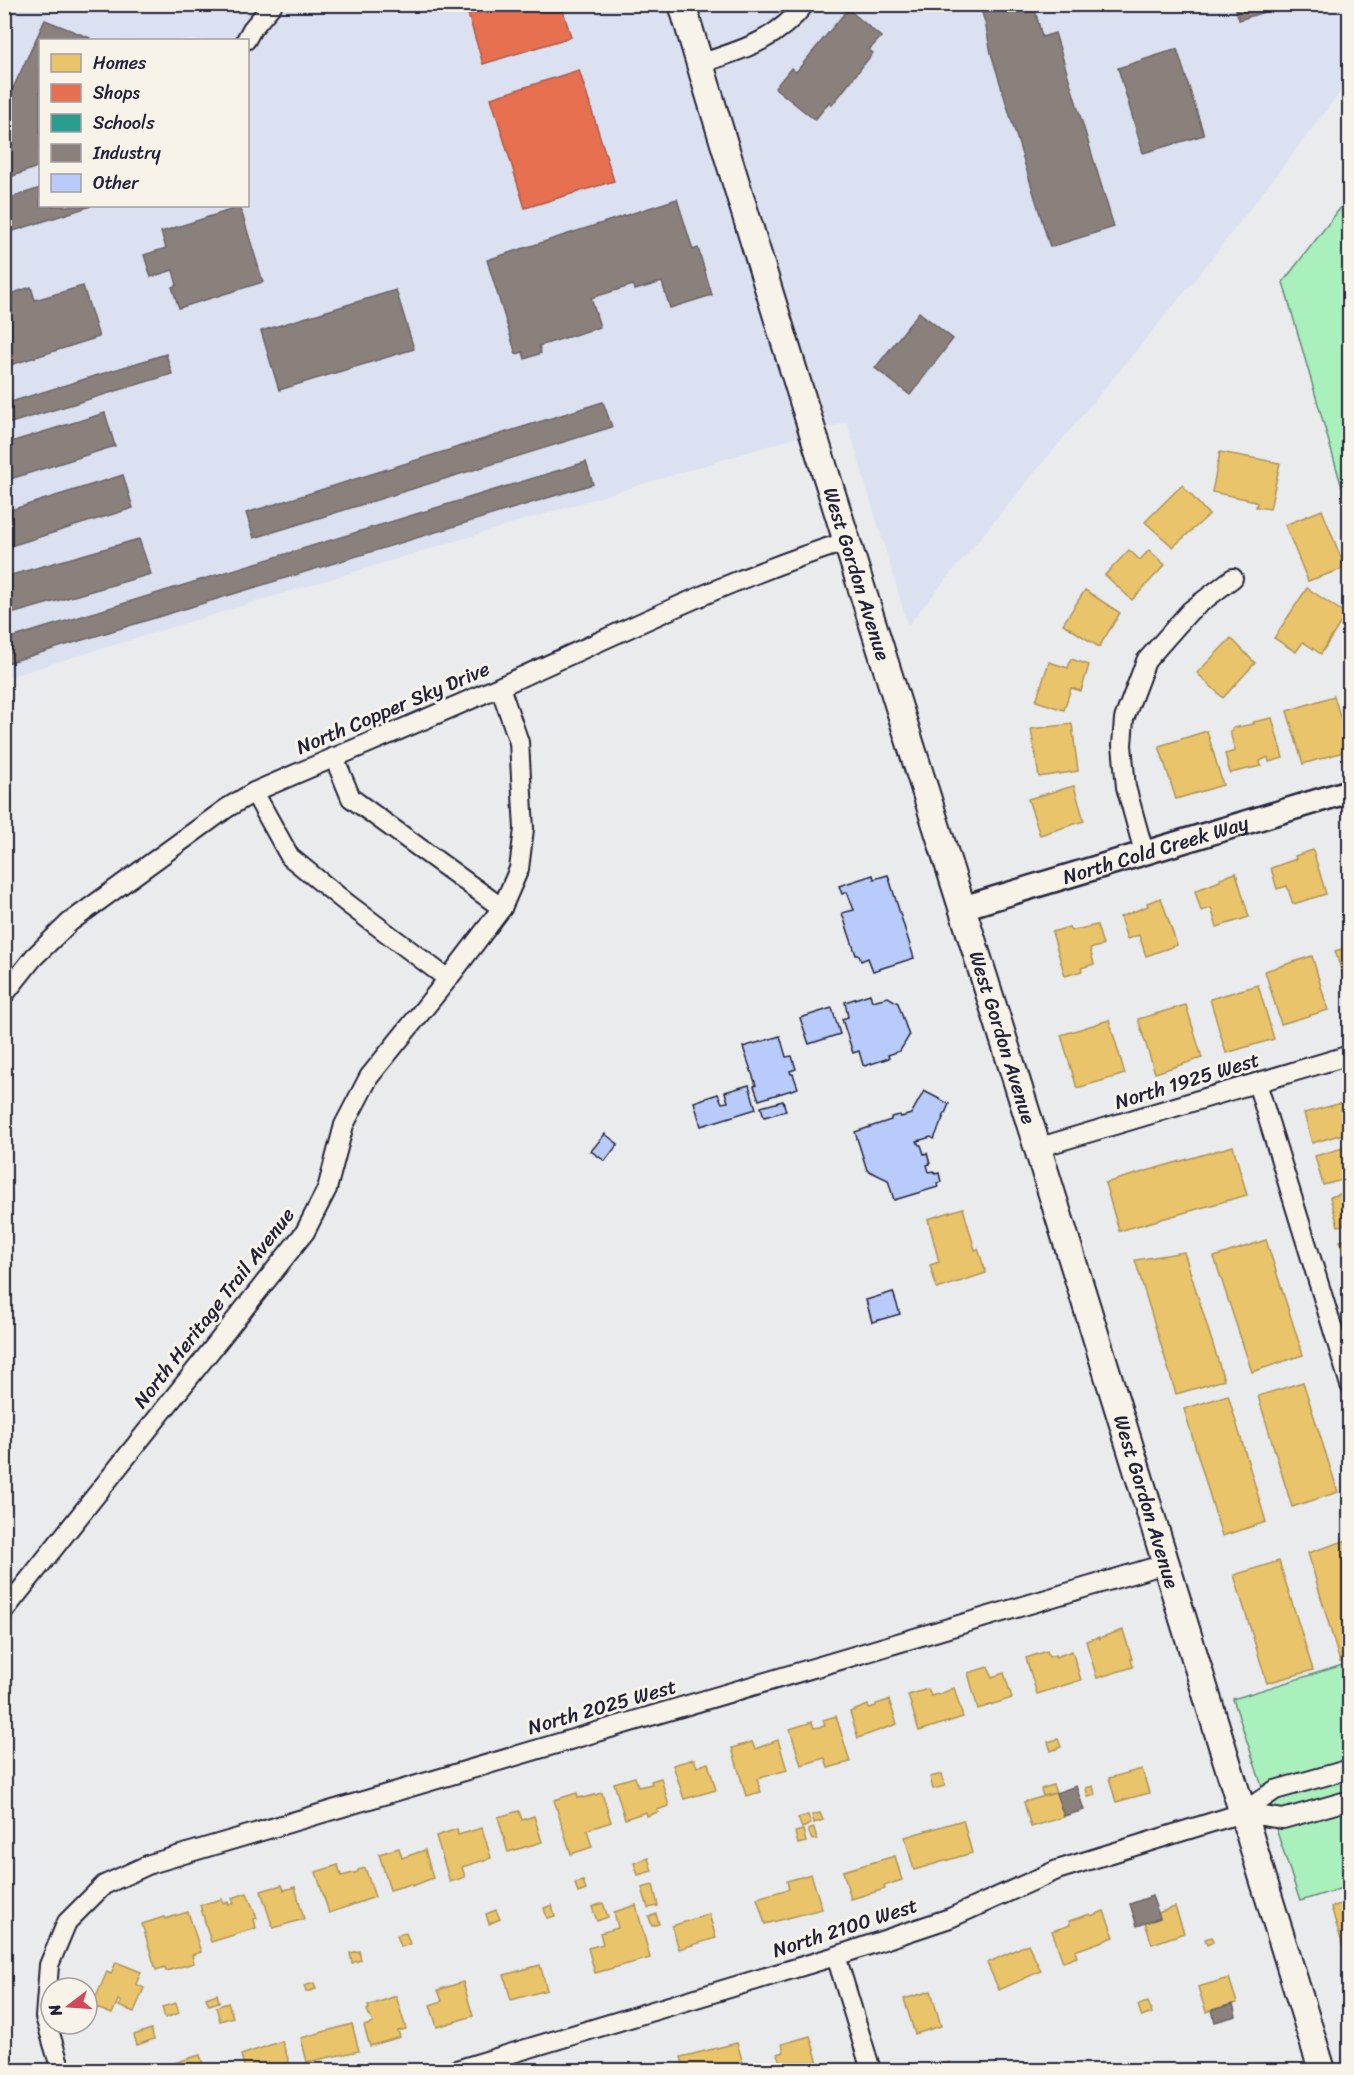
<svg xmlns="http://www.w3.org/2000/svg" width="1354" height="2075" font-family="Sriracha,sans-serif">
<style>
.built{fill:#dbe1f0;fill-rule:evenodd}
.green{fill:#a9f0bd;stroke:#66897c;stroke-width:1.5}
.homes{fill:#e9c46a;stroke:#ad935c;stroke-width:1.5}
.shops{fill:#e76f51;stroke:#ac584a;stroke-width:1.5}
.schools{fill:#2a9d8f;stroke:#287876;stroke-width:1.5}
.industry{fill:#8a817c;stroke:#6b6468;stroke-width:1.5}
.building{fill:#b8cbfb;stroke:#22223b;stroke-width:1.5}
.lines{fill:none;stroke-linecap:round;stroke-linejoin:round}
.minor-casing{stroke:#22223b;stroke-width:22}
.tertiary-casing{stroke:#22223b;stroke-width:27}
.secondary-casing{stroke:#22223b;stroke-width:30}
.minor{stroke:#f7f3e8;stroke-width:18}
.tertiary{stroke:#f7f3e8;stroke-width:22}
.secondary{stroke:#f7f3e8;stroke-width:26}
.labels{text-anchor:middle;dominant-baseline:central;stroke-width:6;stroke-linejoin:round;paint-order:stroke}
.street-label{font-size:20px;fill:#22223b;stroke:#f7f3e8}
</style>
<rect width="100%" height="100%" fill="#eaebec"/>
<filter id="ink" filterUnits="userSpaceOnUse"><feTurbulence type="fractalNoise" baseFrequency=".0167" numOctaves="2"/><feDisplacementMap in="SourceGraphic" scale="12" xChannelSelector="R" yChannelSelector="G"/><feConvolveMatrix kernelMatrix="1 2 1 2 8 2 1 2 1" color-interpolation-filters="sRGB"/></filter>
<g filter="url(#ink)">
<path class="built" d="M8 5H1349V81L1194 281 908 625 847 422 5 678 4 12ZM40 40H248V206H40Z"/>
<g class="green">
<polygon points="1349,197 1349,512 1283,282"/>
<polygon points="1349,1663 1349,1886 1300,1901 1233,1699"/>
</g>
<g class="homes">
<polygon points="1220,452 1280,463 1270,509 1256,507 1257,503 1251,500 1212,492"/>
<polygon points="1182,485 1209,515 1173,547 1145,522"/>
<polygon points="1322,510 1345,568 1308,581 1285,525"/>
<polygon points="1129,550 1140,560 1149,550 1165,565 1132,600 1105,575"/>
<polygon points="1307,588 1346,614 1321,654 1303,642 1296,652 1274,638"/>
<polygon points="1085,590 1120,613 1099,647 1063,624"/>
<polygon points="1231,638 1255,663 1223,698 1197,673"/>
<polygon points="1071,659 1089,665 1081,691 1071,688 1064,710 1036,701 1049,662 1068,668"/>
<polygon points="1334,696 1350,750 1303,764 1287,711"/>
<polygon points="1272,718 1283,758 1269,762 1268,757 1260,761 1261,766 1230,773 1225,754 1235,751 1230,731 1233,731 1232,728 1254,724 1253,722"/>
<polygon points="1072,724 1078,771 1039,777 1031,729"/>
<polygon points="1207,731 1223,785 1176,799 1159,746"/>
<polygon points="1074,786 1084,821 1040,835 1028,799"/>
<polygon points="1313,850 1326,894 1293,904 1287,886 1277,889 1271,868 1296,859 1295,856"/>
<polygon points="1236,873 1249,917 1217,927 1211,908 1201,911 1195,891 1220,881 1220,878"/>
<polygon points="1161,898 1177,945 1146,956 1139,935 1127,939 1120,917 1148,906 1147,903"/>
<polygon points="1097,925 1103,945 1090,949 1094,964 1081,968 1082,971 1065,976 1052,932 1069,927 1071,931"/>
<polygon points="1350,946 1350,997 1335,951"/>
<polygon points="1312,956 1328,1010 1281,1024 1265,971"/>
<polygon points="1258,985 1274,1039 1226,1053 1210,999"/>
<polygon points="1186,1005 1202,1058 1155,1073 1138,1019"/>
<polygon points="1109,1020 1125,1074 1077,1088 1061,1035"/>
<polygon points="1342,1103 1350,1132 1312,1143 1304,1113"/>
<polygon points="1233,1146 1247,1195 1119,1231 1105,1183"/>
<polygon points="1350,1146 1350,1178 1323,1185 1315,1156"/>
<polygon points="1350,1191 1350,1223 1338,1226 1330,1197"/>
<polygon points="963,1208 975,1250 978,1249 986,1273 937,1289 930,1265 939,1262 928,1219"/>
<polygon points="1350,1239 1350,1270 1348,1270 1340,1241"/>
<polygon points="1266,1240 1303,1355 1252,1372 1214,1257"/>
<polygon points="1184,1252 1224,1380 1176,1394 1135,1260"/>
<polygon points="1303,1382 1338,1492 1292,1507 1258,1396"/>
<polygon points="1228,1395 1266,1522 1222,1536 1184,1409"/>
<polygon points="1350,1539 1350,1659 1340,1662 1308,1553"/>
<polygon points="1279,1561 1313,1670 1267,1683 1234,1575"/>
<polygon points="1123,1630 1132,1659 1131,1659 1133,1667 1097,1678 1086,1641 1099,1637 1100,1639 1102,1637"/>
<polygon points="1047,1651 1049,1657 1055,1655 1056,1657 1072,1651 1081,1680 1037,1694 1026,1658"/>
<polygon points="988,1667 992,1677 1004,1673 1012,1698 978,1709 968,1673"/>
<polygon points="954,1688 963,1717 919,1731 908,1695 928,1689 931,1696 937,1694 938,1695"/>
<polygon points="889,1700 897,1724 858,1738 850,1712 868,1705 869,1708 876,1706 876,1704"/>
<polygon points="836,1716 850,1762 828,1768 825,1758 801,1765 790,1729 812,1722 814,1728 820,1727 825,1726 823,1720"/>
<polygon points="1058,1739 1061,1747 1051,1751 1048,1742"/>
<polygon points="778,1740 787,1770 757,1779 761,1792 746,1796 732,1748 752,1742 755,1749"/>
<polygon points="694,1759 697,1767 708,1763 716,1790 684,1799 673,1765"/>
<polygon points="1142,1769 1149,1793 1116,1802 1109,1778"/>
<polygon points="942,1774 945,1786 933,1789 930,1777"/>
<polygon points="635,1777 638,1787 652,1784 651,1781 661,1778 669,1806 657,1810 658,1812 647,1816 646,1812 625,1819 614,1783"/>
<polygon points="1053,1785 1056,1793 1043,1796 1041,1789"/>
<polygon points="1093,1786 1095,1795 1088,1797 1086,1788"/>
<polygon points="577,1793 578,1798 583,1797 583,1798 602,1793 611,1822 587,1830 592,1847 571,1854 554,1800"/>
<polygon points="1056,1793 1064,1817 1031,1827 1024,1802"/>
<polygon points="519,1811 522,1820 534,1816 542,1842 508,1852 498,1817"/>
<polygon points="820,1813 823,1820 814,1823 812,1815"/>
<polygon points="808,1815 811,1824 802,1828 798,1818"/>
<polygon points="963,1820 972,1853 914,1870 905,1837"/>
<polygon points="482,1828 491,1858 462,1867 465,1877 450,1882 436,1836 457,1829 458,1835"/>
<polygon points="814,1828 817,1839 812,1840 808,1830"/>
<polygon points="803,1830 806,1842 798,1844 795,1832"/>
<polygon points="399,1848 402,1858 425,1850 433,1878 412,1886 411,1884 390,1890 379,1854"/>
<polygon points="895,1856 902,1880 884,1886 885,1889 851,1899 843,1871"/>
<polygon points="648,1858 652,1871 638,1875 634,1863"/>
<polygon points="338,1865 341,1876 358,1872 358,1870 365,1868 375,1897 329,1913 316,1872"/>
<polygon points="811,1874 822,1909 765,1924 757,1898 789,1889 787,1881"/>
<polygon points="583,1881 586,1890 578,1893 575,1883"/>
<polygon points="282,1885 284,1890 295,1887 304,1919 273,1928 261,1891"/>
<polygon points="653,1885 658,1906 648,1908 642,1888"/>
<polygon points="247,1893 257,1918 254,1919 256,1928 211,1942 200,1905 222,1899 223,1903 228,1902 229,1905 234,1903 232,1898"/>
<polygon points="1350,1901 1350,1952 1345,1953 1331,1907"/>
<polygon points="4,1903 10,1908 4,1915"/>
<polygon points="603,1903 608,1917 597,1921 592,1907"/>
<polygon points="552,1905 555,1916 547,1918 544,1908"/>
<polygon points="636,1905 650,1958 595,1973 588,1948 603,1944 600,1933 618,1928 614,1912"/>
<polygon points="1175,1907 1184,1933 1152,1944 1145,1923 1160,1918 1158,1913"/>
<polygon points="496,1910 500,1919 489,1924 486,1914"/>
<polygon points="1104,1911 1114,1937 1075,1951 1077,1957 1063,1962 1052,1931 1070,1925 1069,1921 1090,1914 1091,1916"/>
<polygon points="188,1912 201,1952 192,1955 194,1963 166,1971 165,1967 156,1970 142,1924 164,1917 165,1919"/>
<polygon points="656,1914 659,1924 652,1926 649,1917"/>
<polygon points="709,1914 716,1938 679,1949 672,1926"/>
<polygon points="406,1933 410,1944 401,1947 397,1935"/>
<polygon points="1212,1937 1213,1942 1207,1945 1205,1939"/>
<polygon points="1028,1944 1041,1971 999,1990 987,1963"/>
<polygon points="359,1951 361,1960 352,1963 350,1953"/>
<polygon points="116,1962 141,1972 136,1984 144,1988 134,2012 119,2006 121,2002 118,2000 112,2014 92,2006 107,1972 111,1974"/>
<polygon points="540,1965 547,1990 511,2000 504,1975"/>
<polygon points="1229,1978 1237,2003 1206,2012 1198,1987"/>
<polygon points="463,1982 473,2016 437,2027 430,2005 442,2001 438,1990"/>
<polygon points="314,1983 316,1989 306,1992 304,1986"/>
<polygon points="931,1991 941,2026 915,2034 904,1999"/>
<polygon points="217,1994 219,2002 209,2005 206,1998"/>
<polygon points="396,1996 406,2029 398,2031 400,2037 370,2046 364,2026 373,2023 367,2010 369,2009 368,2006"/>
<polygon points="1148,2002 1152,2013 1142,2017 1138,2005"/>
<polygon points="176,2003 179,2013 165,2018 162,2007"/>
<polygon points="228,2003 233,2017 220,2021 216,2007"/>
<polygon points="352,2024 359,2051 307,2062 301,2038"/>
<polygon points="151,2029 154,2039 137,2045 134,2035"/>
<polygon points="810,2036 820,2070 783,2070 778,2054 784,2052 782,2044"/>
<polygon points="282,2041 290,2065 275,2070 245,2070 241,2055"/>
<polygon points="737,2043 745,2070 685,2070 681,2057"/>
<polygon points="200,2055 205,2070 173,2070 171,2064"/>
<polygon points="950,2062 953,2070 928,2070 928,2069"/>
</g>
<g class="shops">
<polygon points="465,4 561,4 571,37 483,64"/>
<polygon points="579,70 614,181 525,208 491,98"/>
</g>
<polygon class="schools" points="1350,467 1350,490 1343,469"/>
<g class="industry">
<polygon points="979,4 1046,4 1047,7 1035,10 1042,37 1055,33 1114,227 1050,247 991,53 985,22"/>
<polygon points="1234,4 1289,4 1239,20"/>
<polygon points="848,9 881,37 869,50 873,53 832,105 829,102 815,120 775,88 791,68 796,72"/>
<polygon points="45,20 90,38 89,40 40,40 40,166 13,176 4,154 4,119 11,117 6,103"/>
<polygon points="1177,49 1204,135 1143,153 1118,68"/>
<polygon points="40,188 40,206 91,206 4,234 4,200"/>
<polygon points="677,199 693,250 698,248 712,295 670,308 662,282 635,290 633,285 591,298 600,327 539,346 541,353 525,359 523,352 516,354 487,260"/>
<polygon points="240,207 263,282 179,308 172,287 177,285 173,270 151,277 144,255 166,248 161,232"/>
<polygon points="83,286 99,337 4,367 4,296 31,287 35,300"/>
<polygon points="396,290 414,349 279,390 261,331"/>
<polygon points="919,312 953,339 910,395 875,368"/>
<polygon points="166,354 172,374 4,425 4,404"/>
<polygon points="603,402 612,427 254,538 246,513"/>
<polygon points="105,413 115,446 4,481 4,444"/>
<polygon points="586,462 593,484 4,664 4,640"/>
<polygon points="123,475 133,508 4,548 4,512"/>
<polygon points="139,539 151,574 4,616 4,577"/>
<polygon points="1076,1786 1084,1810 1064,1816 1056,1793"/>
<polygon points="1152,1896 1160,1918 1137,1926 1130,1904"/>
<polygon points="1233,2004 1236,2016 1215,2022 1212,2010"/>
</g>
<g class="building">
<polygon points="873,875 874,879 888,875 914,958 873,971 868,958 861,961 859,955 856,955 842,913 854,910 847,892 842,894 839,886"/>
<polygon points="870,994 872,1001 888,997 898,1003 909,1036 900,1051 888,1055 889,1058 865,1066 863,1065 859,1051 853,1053 842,1019 848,1017 845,1002"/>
<polygon points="832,1008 840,1034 809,1044 800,1018"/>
<polygon points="780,1036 786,1057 792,1056 796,1069 790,1071 791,1074 793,1074 798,1088 759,1100 754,1086 756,1085 743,1047"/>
<polygon points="749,1085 756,1109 701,1126 694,1102 718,1094 722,1103 728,1102 725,1092"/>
<polygon points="924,1091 949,1104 934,1139 931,1137 917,1141 919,1145 921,1145 924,1154 927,1153 930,1164 927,1165 929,1172 934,1171 935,1174 939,1173 941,1182 937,1183 938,1187 894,1200 888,1180 867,1170 855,1132 891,1120 891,1117 900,1115 901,1117 911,1114"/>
<polygon points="783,1101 786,1111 764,1117 761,1107"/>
<polygon points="605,1134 618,1144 605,1161 591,1151"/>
<polygon points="893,1292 900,1314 872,1322 866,1300"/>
</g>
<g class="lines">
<defs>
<g id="minor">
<polyline points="246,40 252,29 273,4"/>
<path d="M699 64C742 50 776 41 805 4"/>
<polyline points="334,757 351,798 502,908"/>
<polyline points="254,792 290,857 348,904 448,979"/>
<polyline points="1144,852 1126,787 1122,745 1124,719 1146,661 1190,611 1233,578"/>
<path d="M4 995 34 957 70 922 227 808 254 792C343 753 433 717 521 677 629 629 735 576 848 541"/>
<polyline points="1257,1083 1350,1385"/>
<polyline points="1037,1148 1350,1055"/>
<polyline points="4,1611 305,1232 327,1189 344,1125 369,1077 448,979 502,908 519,869 524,829 519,742 500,687"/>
<polyline points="1242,1813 1283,1819 1350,1800"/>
<polyline points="836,1956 871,2070"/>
<polyline points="61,2070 45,2017 49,1965 67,1922 104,1885 150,1864 1165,1564"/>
<polyline points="456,2070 836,1956 950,1918 1057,1870 1242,1813 1275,1790 1350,1769"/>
</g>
<g id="tertiary">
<path id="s1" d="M962 908 1350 791"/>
</g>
<g id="secondary">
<path id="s2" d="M682 4C796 386 918 766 1037 1146 1133 1454 1226 1763 1322 2070"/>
</g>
</defs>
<use href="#minor" class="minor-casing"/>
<use href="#tertiary" class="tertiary-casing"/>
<use href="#secondary" class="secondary-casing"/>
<use href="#minor" class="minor"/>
<use href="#tertiary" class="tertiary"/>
<use href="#secondary" class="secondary"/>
</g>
</g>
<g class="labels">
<g class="street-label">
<text stroke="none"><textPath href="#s2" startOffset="596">West Gordon Avenue</textPath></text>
<text transform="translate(393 708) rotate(-23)">North Copper Sky Drive</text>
<text stroke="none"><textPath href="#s1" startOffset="202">North Cold Creek Way</textPath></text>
<text stroke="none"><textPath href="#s2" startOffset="1082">West Gordon Avenue</textPath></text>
<text transform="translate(1187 1081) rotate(-17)">North 1925 West</text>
<text transform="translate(214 1308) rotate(-52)">North Heritage Trail Avenue</text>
<text stroke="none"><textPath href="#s2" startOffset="1568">West Gordon Avenue</textPath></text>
<text transform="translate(602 1707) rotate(-16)">North 2025 West</text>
<text transform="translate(845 1928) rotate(-18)">North 2100 West</text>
</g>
</g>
<rect width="1354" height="2075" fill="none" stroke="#f7f3e8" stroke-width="24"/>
<rect x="12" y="12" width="1330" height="2051" fill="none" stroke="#22223b" stroke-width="2" filter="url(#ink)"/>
<rect x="39" y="39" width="210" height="168" fill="#f7f3e8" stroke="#a29fa3" stroke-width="1.5"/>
<rect x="51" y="54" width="30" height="18" fill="#e9c46a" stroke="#a29fa3" stroke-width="1.5"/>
<text x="93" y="69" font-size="18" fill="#22223b">Homes</text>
<rect x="51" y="84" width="30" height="18" fill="#e76f51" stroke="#a29fa3" stroke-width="1.5"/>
<text x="93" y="99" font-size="18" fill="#22223b">Shops</text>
<rect x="51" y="114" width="30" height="18" fill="#2a9d8f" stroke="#a29fa3" stroke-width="1.5"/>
<text x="93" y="129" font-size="18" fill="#22223b">Schools</text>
<rect x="51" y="144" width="30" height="18" fill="#8a817c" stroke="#a29fa3" stroke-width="1.5"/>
<text x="93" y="159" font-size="18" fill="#22223b">Industry</text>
<rect x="51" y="174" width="30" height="18" fill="#b8cbfb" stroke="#a29fa3" stroke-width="1.5"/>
<text x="93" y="189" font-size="18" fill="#22223b">Other</text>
<g transform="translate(69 2006) rotate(253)"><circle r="28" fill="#f7f3e8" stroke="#a29fa3" stroke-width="1.5"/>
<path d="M0-4.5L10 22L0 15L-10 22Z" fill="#d1495b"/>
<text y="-9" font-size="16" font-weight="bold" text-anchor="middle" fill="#22223b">N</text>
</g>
</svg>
